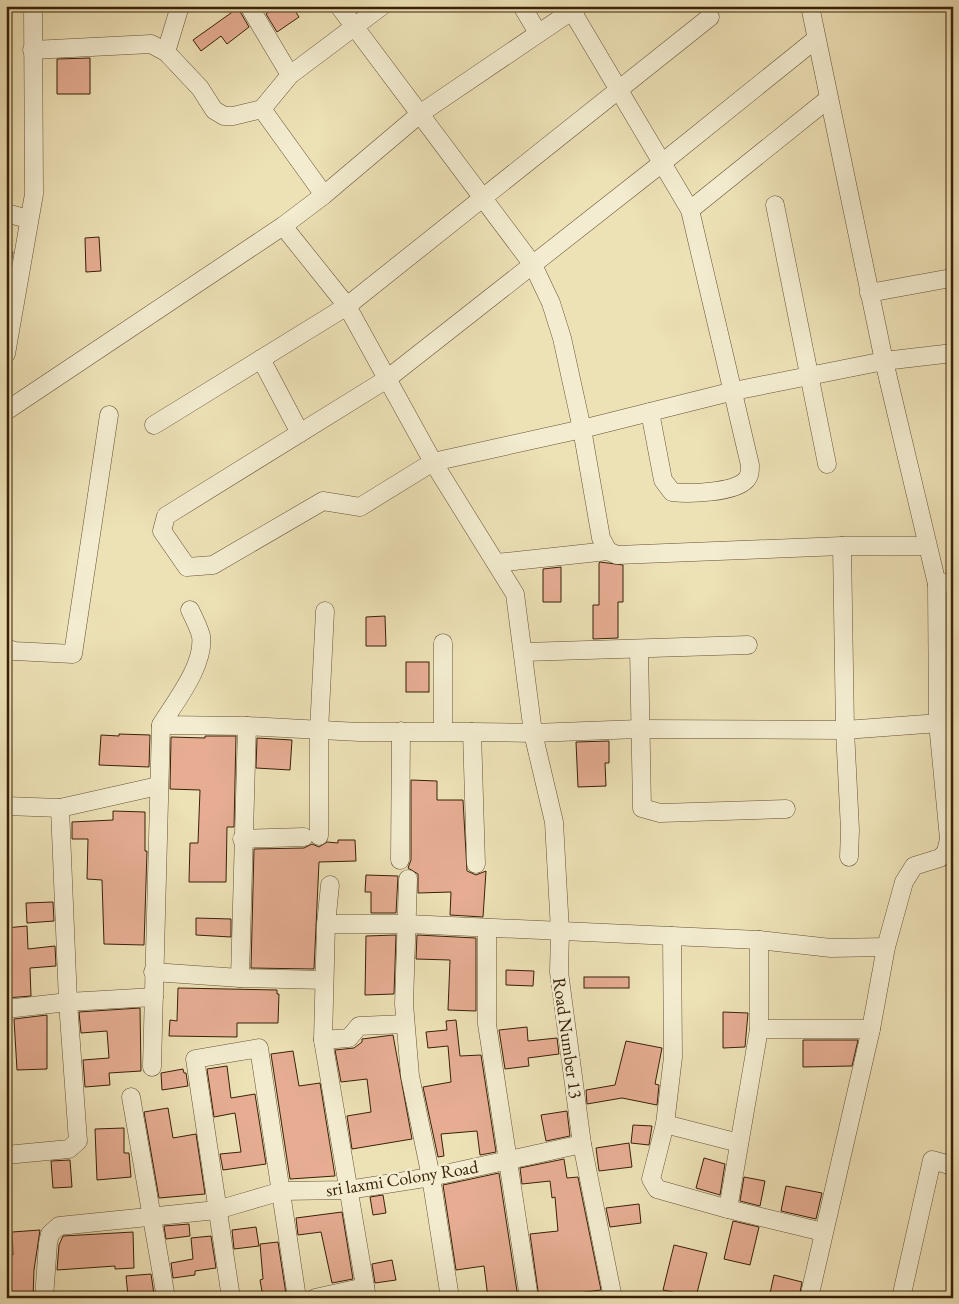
<svg xmlns="http://www.w3.org/2000/svg" width="959" height="1304" font-family="'EB Garamond',serif">
<style>
.building{fill:#e6ad93;stroke:#382107}
.lines{fill:none;stroke-linecap:round;stroke-linejoin:round}
.minor-casing{stroke:#655133;stroke-width:19}
.minor{stroke:#f3ecd0;stroke-width:18}
.labels{text-anchor:middle;dominant-baseline:central;stroke-width:5;stroke-linejoin:round;paint-order:stroke}
.street-label{font-size:18px;fill:#382107;stroke:#f3ecd0}
</style>
<rect width="100%" height="100%" fill="#ede1b6"/>
<filter id="stains"><feTurbulence type="fractalNoise" baseFrequency=".004" numOctaves="4"/><feColorMatrix values="0 0 0 0 .2 0 0 0 0 .09 0 0 0 0 .02 0 0 0 .5 -.17"/></filter>
<radialGradient id="worn" r=".72"><stop offset=".6" stop-color="#630" stop-opacity="0"/><stop offset="1" stop-color="#630" stop-opacity=".3"/></radialGradient>
<g class="building">
<polygon points="276,6 292,6 299,17 277,32 266,14"/>
<polygon points="238,8 249,27 227,44 221,36 201,51 193,40"/>
<polygon points="90,58 90,94 57,94 57,59"/>
<polygon points="99,237 101,271 86,272 85,238"/>
<polygon points="6,250 13,252 6,291"/>
<polygon points="600,562 623,565 623,602 618,602 618,638 593,639 593,605 599,605 599,563"/>
<polygon points="561,567 561,602 543,602 543,569"/>
<polygon points="385,616 386,646 366,646 366,617"/>
<rect x="406" y="662" width="23" height="30"/>
<polygon points="119,734 150,735 149,767 99,765 101,735 119,736"/>
<polygon points="205,736 236,736 234,827 227,827 226,882 189,882 190,843 198,843 200,790 170,789 171,737 205,738"/>
<polygon points="257,738 292,740 290,770 256,768"/>
<polygon points="609,741 609,763 605,763 606,786 578,787 576,742"/>
<polygon points="411,780 437,781 437,800 463,800 467,871 476,875 486,871 483,917 450,915 451,892 418,893 418,874 408,868 411,860"/>
<polygon points="113,811 145,812 145,851 147,851 144,945 104,944 102,880 87,879 88,839 72,839 72,822 113,820"/>
<polygon points="338,840 355,840 356,861 319,862 314,969 251,968 254,849 304,848 312,844 319,847 327,842 338,843"/>
<polygon points="366,875 398,876 396,913 371,913 371,892 365,892"/>
<polygon points="53,902 54,921 27,923 26,903"/>
<polygon points="196,918 231,919 231,937 196,935"/>
<polygon points="27,926 28,949 55,946 56,966 30,968 31,996 6,998 6,928"/>
<polygon points="396,935 394,994 365,995 366,936"/>
<polygon points="417,935 476,938 476,1011 448,1010 450,960 416,959"/>
<polygon points="506,970 534,971 533,986 506,985"/>
<rect x="584" y="977" width="45" height="11"/>
<polygon points="178,988 277,990 277,994 279,994 278,1023 237,1023 237,1037 169,1036 170,1020 177,1021"/>
<polygon points="140,1008 141,1071 109,1073 110,1085 85,1087 83,1060 109,1058 107,1031 81,1033 79,1012"/>
<polygon points="723,1012 748,1013 745,1047 723,1048"/>
<polygon points="47,1015 47,1069 17,1070 14,1019"/>
<polygon points="456,1020 460,1056 481,1055 496,1152 480,1155 477,1131 441,1134 444,1156 438,1157 423,1087 451,1082 448,1046 428,1048 426,1032 447,1030 446,1021"/>
<polygon points="527,1027 528,1041 557,1038 559,1054 528,1058 529,1066 505,1069 499,1030"/>
<polygon points="393,1035 412,1139 352,1149 347,1116 371,1112 367,1079 341,1082 335,1050 354,1048 362,1042 362,1039"/>
<polygon points="803,1040 858,1040 852,1066 803,1067"/>
<polygon points="626,1041 662,1048 655,1084 659,1085 657,1105 622,1098 587,1104 586,1090 615,1085"/>
<polygon points="293,1051 299,1086 320,1083 335,1176 290,1179 271,1054"/>
<polygon points="227,1066 231,1098 255,1094 266,1164 223,1170 220,1154 241,1152 235,1113 214,1117 207,1069"/>
<polygon points="183,1069 184,1073 186,1073 188,1086 162,1090 161,1073"/>
<polygon points="168,1108 173,1138 196,1134 205,1194 159,1198 144,1112"/>
<polygon points="567,1111 570,1136 546,1141 541,1115"/>
<polygon points="633,1125 652,1126 649,1145 631,1143"/>
<polygon points="124,1128 124,1153 129,1153 131,1177 97,1180 95,1129"/>
<polygon points="629,1143 632,1167 599,1171 596,1148"/>
<polygon points="704,1158 725,1164 720,1195 696,1188"/>
<polygon points="564,1159 567,1178 578,1177 601,1290 539,1298 530,1234 558,1231 555,1197 552,1198 550,1181 522,1184 520,1168"/>
<polygon points="70,1160 72,1187 53,1188 51,1161"/>
<polygon points="499,1173 518,1298 488,1298 484,1266 456,1270 443,1185"/>
<polygon points="744,1177 765,1181 760,1206 740,1201"/>
<polygon points="786,1186 822,1193 816,1219 781,1211"/>
<polygon points="383,1195 386,1213 373,1215 370,1197"/>
<polygon points="639,1204 641,1223 610,1227 606,1208"/>
<polygon points="342,1212 353,1279 332,1283 321,1232 298,1235 296,1218"/>
<polygon points="733,1221 759,1227 750,1265 724,1259"/>
<polygon points="189,1224 190,1236 166,1239 164,1226"/>
<polygon points="256,1227 259,1246 234,1249 232,1230"/>
<polygon points="40,1230 34,1270 33,1298 10,1298 6,1255 13,1255 12,1232"/>
<polygon points="133,1232 134,1268 115,1269 115,1266 57,1270 59,1245 63,1236"/>
<polygon points="211,1236 216,1268 195,1271 195,1275 173,1278 171,1263 193,1259 191,1238"/>
<polygon points="278,1242 286,1294 263,1297 260,1280 263,1279 260,1244"/>
<polygon points="674,1245 707,1253 696,1297 663,1290"/>
<polygon points="392,1260 396,1280 375,1283 372,1264"/>
<polygon points="151,1274 154,1294 128,1296 126,1276"/>
<polygon points="774,1275 802,1282 799,1298 769,1298"/>
</g>
<g class="lines">
<defs>
<g id="minor">
<polyline points="249,6 290,75"/>
<polyline points="339,6 533,265 551,303 562,338 582,429 601,538 608,551 617,555 842,546 927,546"/>
<polyline points="522,6 538,33"/>
<path d="M572 11 690 210 750 465C750 471 750 476 746 480 734 493 688 494 672 492L663 480 650 412"/>
<polyline points="816,39 662,163 387,379 166,516 162,531 187,567 213,565 323,501 360,507 433,462 582,429 734,391 884,361 953,353"/>
<polyline points="32,50 151,44 166,52 200,88 214,110 224,116 233,116 262,109 290,75 382,6"/>
<polyline points="166,52 180,6"/>
<polyline points="262,109 324,195"/>
<polyline points="775,205 827,464"/>
<polyline points="690,210 828,99"/>
<polyline points="6,213 28,219"/>
<polyline points="283,226 347,306 433,462 515,594 533,733 554,822 560,931 559,972 582,1144 613,1298"/>
<polyline points="869,293 951,278"/>
<polyline points="6,354 34,194 33,6"/>
<polyline points="261,359 300,433"/>
<polyline points="6,411 283,226 324,195 421,113 579,6"/>
<polyline points="154,425 347,306 710,17"/>
<polyline points="842,546 845,730 850,830 849,857"/>
<polyline points="496,563 608,551"/>
<polyline points="937,584 953,581"/>
<path d="M190 610C194 618 199 628 201 636 205 665 175 702 161 725L247 726 359 732H472"/>
<polyline points="443,643 443,731"/>
<polyline points="6,648 14,651 73,654 109,415"/>
<polyline points="639,649 642,808 660,813 786,809"/>
<polyline points="524,652 748,645"/>
<polyline points="6,806 60,808 158,786"/>
<polyline points="319,836 319,731 325,611"/>
<polyline points="242,839 304,837"/>
<polyline points="400,860 401,731"/>
<polyline points="476,864 472,732 533,733 639,729 845,730 953,722"/>
<polyline points="408,879 404,1004 410,1076 431,1177 450,1298"/>
<polyline points="326,924 330,885"/>
<polyline points="487,928 487,1024 529,1298"/>
<polyline points="672,936 673,1057 665,1124 651,1179 657,1189 728,1209 823,1232"/>
<polyline points="153,972 240,978 324,980"/>
<polyline points="240,978 247,726"/>
<polyline points="6,1009 68,1002 154,997"/>
<polyline points="759,1029 871,1029"/>
<polyline points="323,1040 349,1038 359,1026 405,1024"/>
<polyline points="152,1067 161,725"/>
<polyline points="131,1097 166,1298"/>
<polyline points="665,1124 739,1143"/>
<polyline points="6,1155 69,1149 78,1141 68,1002 60,808"/>
<polyline points="728,1209 759,1029 759,940"/>
<polyline points="44,1298 48,1243 50,1234 59,1226 217,1210 282,1191 348,1190 431,1177 582,1144"/>
<polyline points="231,1298 195,1059 259,1048 297,1298"/>
<polyline points="315,1298 365,1287"/>
<polyline points="367,1298 323,1040 326,924 408,924 759,940 831,948 886,947"/>
<polyline points="809,1298 871,1029 886,947 904,882 914,866 940,858 946,852 949,839 938,723 937,584 884,361 810,6"/>
<polyline points="901,1298 932,1160 953,1166"/>
</g>
</defs>
<use href="#minor" class="minor-casing"/>
<use href="#minor" class="minor"/>
</g>
<g class="labels">
<g class="street-label">
<text transform="translate(568 1038) rotate(82)">Road Number 13</text>
<text transform="translate(402 1178) rotate(-9)">sri laxmi Colony Road</text>
</g>
</g>
<rect width="959" height="1304" fill="none" stroke="#ede1b6" stroke-width="25"/>
<rect x="8" y="8" width="944" height="1289" fill="none" stroke="#382107" stroke-width="2.5"/>
<rect x="12" y="12" width="934" height="1279" fill="none" stroke="#382107"/>
<rect width="100%" height="100%" filter="url(#stains)"/>
<rect width="100%" height="100%" fill="url(#worn)"/>
</svg>
